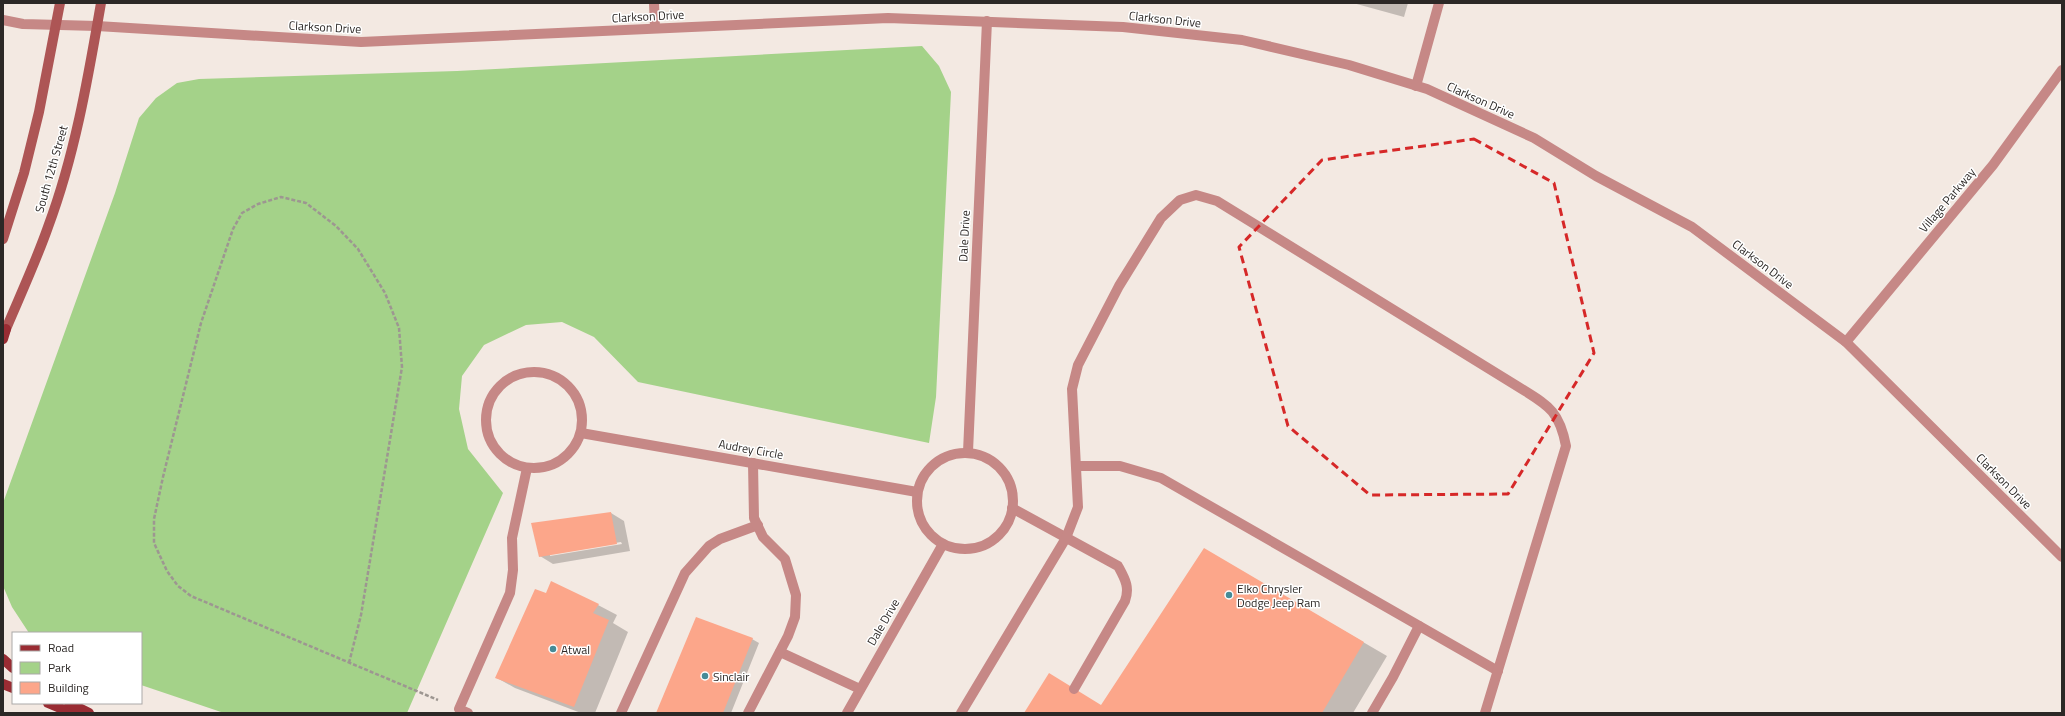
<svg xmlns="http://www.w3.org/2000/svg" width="2065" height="716" font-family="'Titillium Web',sans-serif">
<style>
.green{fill:#a4d289}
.shadow{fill:#0003;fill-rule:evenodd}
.building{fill:#fca68a}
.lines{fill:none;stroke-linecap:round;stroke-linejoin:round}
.path{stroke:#9d9691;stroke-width:2.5;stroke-dasharray:4 2;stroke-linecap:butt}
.lane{stroke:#c68886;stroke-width:10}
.street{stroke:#c68886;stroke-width:10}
.secondary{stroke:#ad5555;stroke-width:10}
.primary{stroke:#992c33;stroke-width:10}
.marked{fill:none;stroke:#d62828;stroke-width:3;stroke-dasharray:8 5;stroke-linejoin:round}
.poi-dot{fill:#468b97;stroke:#fff;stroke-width:1.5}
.labels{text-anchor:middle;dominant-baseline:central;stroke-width:3;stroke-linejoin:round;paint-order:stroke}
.street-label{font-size:12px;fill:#2c2826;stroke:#fff}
.poi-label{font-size:12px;fill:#2c2826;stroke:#fff;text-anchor:start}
</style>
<rect width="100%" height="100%" fill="#f3e9e2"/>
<polygon class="green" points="922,46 939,66 951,92 936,397 929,443 638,382 594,337 562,322 526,325 484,345 462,376 459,409 468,449 503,493 407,713 224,713 141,685 141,633 29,633 12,607 3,586 3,503 115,193 139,118 156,98 177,83 199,79 457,71"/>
<g class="shadow">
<polygon points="1353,3 1408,3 1404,17"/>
<path d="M611 513 624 521 630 551 553 564 540 556ZM621 542 622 544 550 556V554Z"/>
<polygon points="1205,550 1387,656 1353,713 1025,713 1102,706"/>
<polygon points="547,594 598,605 617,615 613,623 628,632 595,713 581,713 515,688 497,678"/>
<polygon points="752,639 759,643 731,713 657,713"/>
</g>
<g class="building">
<polygon points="611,512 617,544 539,557 531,523"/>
<polygon points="1204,548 1364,642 1322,713 1024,713 1049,673 1101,705"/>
<polygon points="551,581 599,604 593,613 609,620 574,707 495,678 535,589 546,593"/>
<polygon points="696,617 753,638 723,713 656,713"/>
</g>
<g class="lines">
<polyline class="path" points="349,663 361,615 402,367 399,328 385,293 358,249 336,226 306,203 281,197 258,204 242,213 233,229 201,323 163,477 154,519 154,543 167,571 178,586 191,596 438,700"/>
<g class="lane">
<polyline points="1077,466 1120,466 1161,478 1498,671"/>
<path d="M1012 508 1118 566C1125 579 1130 587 1125 601L1074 689"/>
<polyline points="780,652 860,689"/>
<polyline points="468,713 459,709 510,593 513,570 512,538 527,468"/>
<polyline points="621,713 685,573 709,546 720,539 758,525"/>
<polyline points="748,713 788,636 795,617 796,595 785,559 763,537 754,518 753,463"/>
<path d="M961 713 1066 538 1078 507 1072 389 1078 365 1119 286 1161 218 1180 200 1196 195 1217 201 1517 386C1547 405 1559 409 1566 446L1485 713"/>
<polyline points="1372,713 1393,677 1419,626"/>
</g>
<g class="street">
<polyline points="654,3 655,28"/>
<polyline points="3,20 23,24 97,26 361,42 888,18 1123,27 1242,40 1349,65 1427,89 1534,138 1596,176 1692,227 1846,342 2062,557"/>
<polyline points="1416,86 1439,3"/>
<polyline points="1846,342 1993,165 2062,70"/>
<circle cx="534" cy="420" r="48"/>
<polyline points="581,433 917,492"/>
<polyline points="968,452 987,21"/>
<circle cx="965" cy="501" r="48"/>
<polyline points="847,713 943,544"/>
</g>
<g class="secondary">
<polyline points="3,239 24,173 39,112 60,3"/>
<path d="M3 336C18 300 35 264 48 227 75 155 88 78 101 3"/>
</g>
<g class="primary">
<polyline points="3,339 6,329"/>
<polyline points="3,659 13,668"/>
<polyline points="3,684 13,688"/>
<polyline points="48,703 72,713"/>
<polyline points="69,703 89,713"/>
</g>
</g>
<path class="marked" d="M1474 139 1554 183 1594 353 1508 494 1370 495 1288 426 1239 247 1322 160Z"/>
<g class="poi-dot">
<circle cx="1229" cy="595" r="4"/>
<circle cx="553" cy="649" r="4"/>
<circle cx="705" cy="676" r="4"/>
</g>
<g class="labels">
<g class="street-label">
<text transform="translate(648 16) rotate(-3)">Clarkson Drive</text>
<text transform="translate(1165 19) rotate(6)">Clarkson Drive</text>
<text transform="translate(325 27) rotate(3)">Clarkson Drive</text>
<text transform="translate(1481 100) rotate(24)">Clarkson Drive</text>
<text transform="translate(51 169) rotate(-74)">South 12th Street</text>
<text transform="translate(1947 200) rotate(-50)">Village Parkway</text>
<text transform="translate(964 236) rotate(-87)">Dale Drive</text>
<text transform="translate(1763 264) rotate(37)">Clarkson Drive</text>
<text transform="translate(751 449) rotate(10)">Audrey Circle</text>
<text transform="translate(2004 481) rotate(45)">Clarkson Drive</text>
<text transform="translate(883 622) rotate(-60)">Dale Drive</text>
</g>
<g class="poi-label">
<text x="1237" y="588">Elko Chrysler<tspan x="1237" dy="14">Dodge Jeep Ram</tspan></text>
<text x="561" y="649">Atwal</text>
<text x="713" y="676">Sinclair</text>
</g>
</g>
<rect width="2065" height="716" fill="none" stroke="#2c2826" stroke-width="8"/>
<rect x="12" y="632" width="130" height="72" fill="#ffffff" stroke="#aba9a8"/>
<rect x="20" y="645" width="20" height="6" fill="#992c33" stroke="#aba9a8"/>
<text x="48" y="652" font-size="12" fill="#2c2826">Road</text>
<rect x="20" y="662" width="20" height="12" fill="#a4d289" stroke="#aba9a8"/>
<text x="48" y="672" font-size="12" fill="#2c2826">Park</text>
<rect x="20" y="682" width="20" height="12" fill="#fca68a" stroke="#aba9a8"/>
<text x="48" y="692" font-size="12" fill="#2c2826">Building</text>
</svg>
